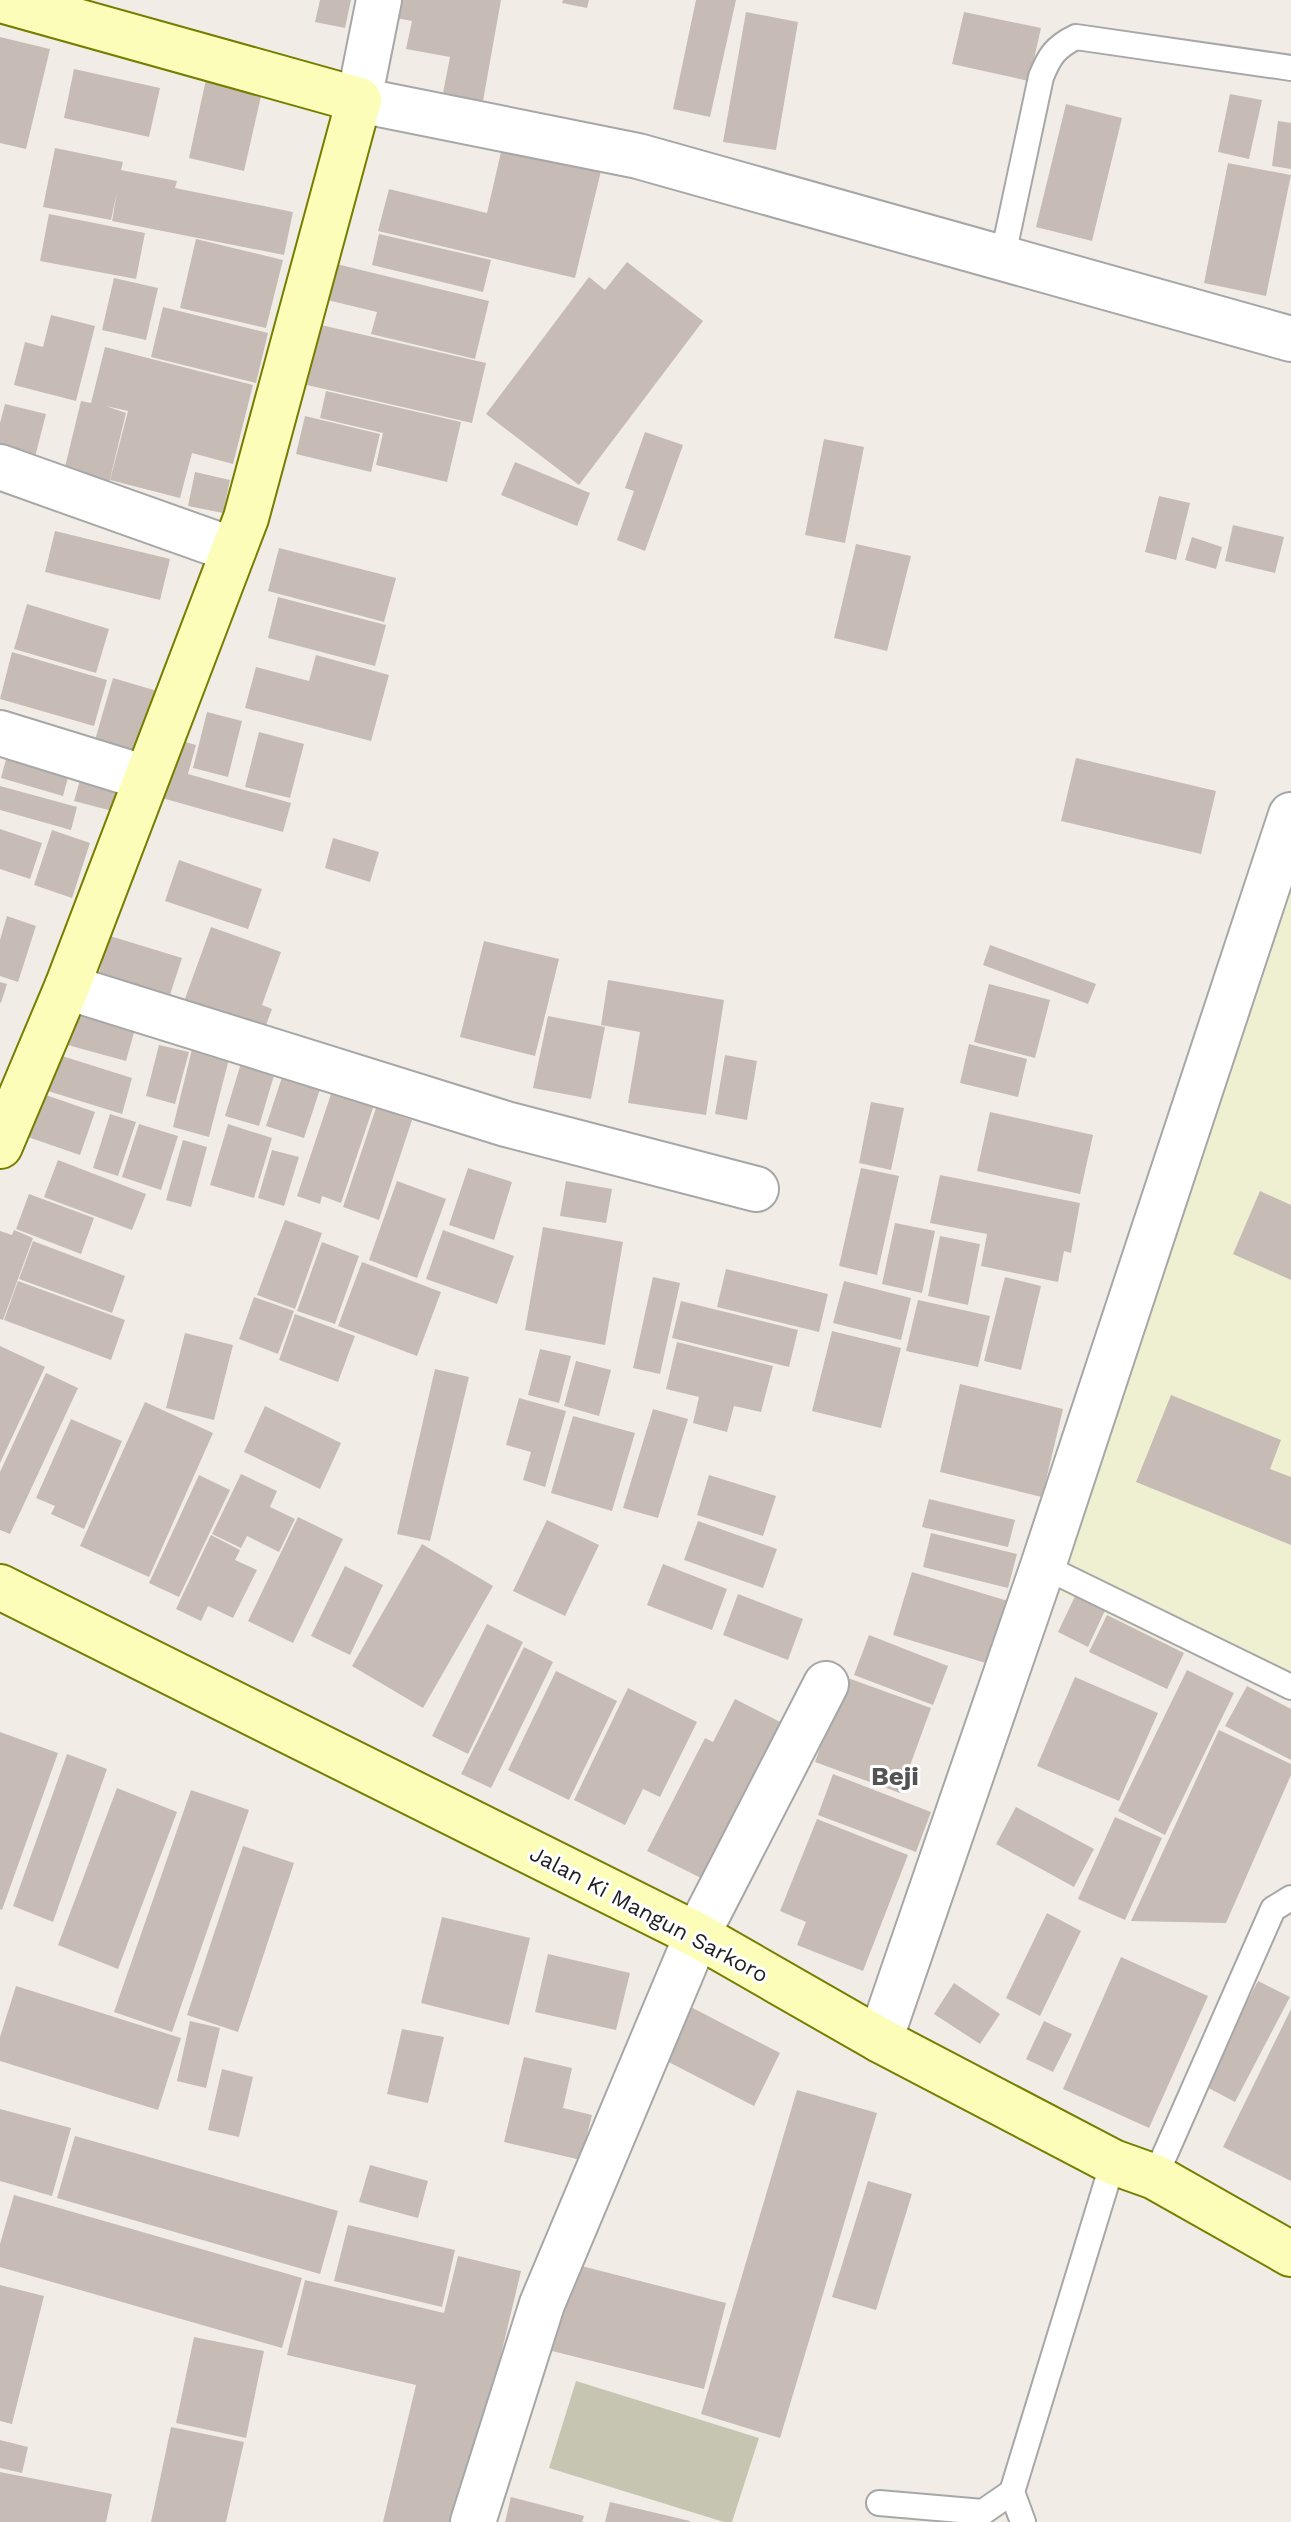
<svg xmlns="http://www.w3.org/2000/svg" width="1291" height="2522" font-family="'Work Sans',sans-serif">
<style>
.construction{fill:#c6c5b1}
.farmland{fill:#eff0d1}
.building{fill:#c6bcb5}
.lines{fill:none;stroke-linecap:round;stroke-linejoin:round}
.lane-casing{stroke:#a7a7a7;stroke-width:28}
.street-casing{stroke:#a7a7a7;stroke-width:48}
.secondary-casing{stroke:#767e00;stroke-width:48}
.lane{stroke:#fff;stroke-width:24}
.street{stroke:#fff;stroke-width:44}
.secondary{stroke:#fcfdb8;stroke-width:44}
.labels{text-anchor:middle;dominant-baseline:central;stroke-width:6;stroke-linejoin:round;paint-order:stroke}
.street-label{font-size:22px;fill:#202020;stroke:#fff}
.quarter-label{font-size:26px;font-weight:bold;fill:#535353;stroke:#fff}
</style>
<rect width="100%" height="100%" fill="#f1ede6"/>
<polygon class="construction" points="576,2381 759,2438 732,2522 724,2522 549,2468"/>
<polygon class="farmland" points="1291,857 1291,1701 1049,1587"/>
<g class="building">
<polygon points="320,0 351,0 345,28 315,22"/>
<polygon points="383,0 501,0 483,101 443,93 450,57 406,49 412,21 380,15"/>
<polygon points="563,0 589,0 587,8 562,3"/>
<polygon points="696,0 736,0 710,117 673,109"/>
<polygon points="746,12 798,22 776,150 723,142"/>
<polygon points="964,12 1041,28 1029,81 952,64"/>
<polygon points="0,37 50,49 26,149 0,143"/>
<polygon points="74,69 160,88 149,137 64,118"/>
<polygon points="208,70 264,83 244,171 189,158"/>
<polygon points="1230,94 1262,100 1249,159 1218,152"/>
<polygon points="1066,104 1122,118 1092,241 1036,227"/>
<polygon points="1278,121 1291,123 1291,169 1272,166"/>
<polygon points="504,139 603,163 575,278 378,231 389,189 487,213"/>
<polygon points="55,148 123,162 121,170 177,181 175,188 293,212 284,255 112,221 117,192 111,220 43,207"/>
<polygon points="1228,163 1291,175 1266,296 1204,283"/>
<polygon points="49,214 145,233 136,279 40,261"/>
<polygon points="379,234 491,260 483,292 372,265"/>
<polygon points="196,239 283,260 266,328 180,308"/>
<polygon points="328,262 489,301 475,359 371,334 377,312 319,298"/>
<polygon points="627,262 703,321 579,485 486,414 589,277 605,290"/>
<polygon points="114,278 158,288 146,340 102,330"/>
<polygon points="163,307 268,333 256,383 151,357"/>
<polygon points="51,315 95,326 76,401 14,385 25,342 43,347"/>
<polygon points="321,325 486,363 472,423 307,385"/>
<polygon points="105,347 253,385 233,464 192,453 180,498 110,480 128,411 106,406 126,413 109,483 64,471 81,401 91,403"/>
<polygon points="326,391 461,422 447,482 376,465 383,433 320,418"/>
<polygon points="5,404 46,414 34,461 0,452 0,423"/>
<polygon points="305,416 380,434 371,472 296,454"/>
<polygon points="645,432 683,445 645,551 617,540 634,491 625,488"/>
<polygon points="824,439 864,447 845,543 805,535"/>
<polygon points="515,462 590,493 577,526 501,495"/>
<polygon points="195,472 230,480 223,513 188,506"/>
<polygon points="1159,496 1190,503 1176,560 1145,552"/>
<polygon points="1233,525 1284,537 1275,573 1225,561"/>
<polygon points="55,531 170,559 160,600 45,572"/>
<polygon points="1192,537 1222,547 1216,569 1185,560"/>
<polygon points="856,544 911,556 887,651 834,638"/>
<polygon points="279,548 396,578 384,622 268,591"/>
<polygon points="278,597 386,625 375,666 268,638"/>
<polygon points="27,604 109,629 96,673 14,649"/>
<polygon points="12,652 107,680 94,726 0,699"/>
<polygon points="316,655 389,675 371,741 245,708 256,667 309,681"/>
<polygon points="113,678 164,693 145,755 95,740"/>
<polygon points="207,712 242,721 228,777 193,768"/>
<polygon points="259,732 304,744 290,798 245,787"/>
<polygon points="171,738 196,745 188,774 291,803 283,832 155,796"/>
<polygon points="8,752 70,770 63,796 1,778"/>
<polygon points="1076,758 1216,791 1201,854 1061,821"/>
<polygon points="82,773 127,785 120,813 74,801"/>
<polygon points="0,786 77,807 71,830 0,810"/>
<polygon points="0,829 42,843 30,879 0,869"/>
<polygon points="52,830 90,843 72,898 34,885"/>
<polygon points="333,838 379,852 370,882 325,868"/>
<polygon points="179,860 262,889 248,929 165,901"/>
<polygon points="7,916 36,926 18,982 0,976 0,940"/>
<polygon points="211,927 281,952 262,1005 272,1009 262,1036 182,1007"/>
<polygon points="110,936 182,958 168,1001 97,979"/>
<polygon points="484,941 559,959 535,1056 460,1037"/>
<polygon points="990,945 1096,984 1088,1004 983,965"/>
<polygon points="608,980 724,1000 706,1115 628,1103 640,1032 601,1025"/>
<polygon points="0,982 7,984 1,1003 0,1002"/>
<polygon points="989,984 1050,1000 1035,1058 974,1042"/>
<polygon points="74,1012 135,1029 126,1061 64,1044"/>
<polygon points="548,1016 605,1027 591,1099 533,1088"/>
<polygon points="969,1044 1027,1059 1018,1097 960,1083"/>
<polygon points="159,1045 189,1052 175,1104 146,1096"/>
<polygon points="193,1045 230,1055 209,1137 173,1127"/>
<polygon points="59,1055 132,1078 122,1114 48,1091"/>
<polygon points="725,1055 757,1061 747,1120 715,1114"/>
<polygon points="241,1063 275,1072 259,1126 225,1116"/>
<polygon points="284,1071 322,1083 304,1138 266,1126"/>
<polygon points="332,1091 374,1105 341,1203 322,1196 320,1204 297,1196"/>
<polygon points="37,1092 95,1112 80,1155 22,1135"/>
<polygon points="871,1102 904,1108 891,1170 859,1163"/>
<polygon points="376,1108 412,1120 379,1220 343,1207"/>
<polygon points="990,1112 1093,1135 1080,1194 977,1171"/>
<polygon points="110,1114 136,1122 118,1176 93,1168"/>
<polygon points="139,1124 178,1136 161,1190 122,1177"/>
<polygon points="228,1124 272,1138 254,1198 210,1185"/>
<polygon points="183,1140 207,1147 191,1207 166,1200"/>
<polygon points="272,1150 299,1157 284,1206 258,1198"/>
<polygon points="58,1160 146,1194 132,1230 44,1197"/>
<polygon points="468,1168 512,1182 494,1240 449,1225"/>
<polygon points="861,1168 899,1176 877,1275 839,1266"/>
<polygon points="940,1175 1080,1203 1071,1253 1064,1251 1058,1282 981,1266 987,1234 930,1223"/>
<polygon points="397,1181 446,1199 417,1278 369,1260"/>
<polygon points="566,1181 612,1189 606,1223 560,1216"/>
<polygon points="1260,1191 1291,1205 1291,1280 1233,1254"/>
<polygon points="29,1194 94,1218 81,1254 16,1229"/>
<polygon points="285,1220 322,1233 295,1309 257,1295"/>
<polygon points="895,1223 935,1231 922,1293 882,1284"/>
<polygon points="543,1227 623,1242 605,1345 525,1330"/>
<polygon points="14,1230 33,1238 3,1320 0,1319 0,1231 12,1235"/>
<polygon points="443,1230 514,1256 497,1304 426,1279"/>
<polygon points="940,1236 980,1244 968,1305 928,1296"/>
<polygon points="33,1241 125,1276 112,1313 19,1279"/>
<polygon points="322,1242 359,1256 335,1324 297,1311"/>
<polygon points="362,1262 441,1292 417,1356 338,1326"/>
<polygon points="726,1269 828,1294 819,1332 717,1307"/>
<polygon points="653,1277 680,1283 660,1374 633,1368"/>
<polygon points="1005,1277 1041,1286 1021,1370 984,1361"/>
<polygon points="18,1281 125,1320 111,1360 4,1320"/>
<polygon points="844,1281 911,1298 901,1340 833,1323"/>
<polygon points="254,1297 294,1311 278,1354 239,1339"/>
<polygon points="918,1300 990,1316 978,1367 906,1351"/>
<polygon points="681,1301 798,1330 789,1367 672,1338"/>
<polygon points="295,1314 355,1336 338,1382 279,1360"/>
<polygon points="832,1331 901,1348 881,1428 812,1411"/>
<polygon points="185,1333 233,1345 214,1420 166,1408"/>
<polygon points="677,1342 773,1366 761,1412 734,1406 727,1432 693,1423 699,1397 666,1389"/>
<polygon points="0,1346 45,1367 0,1463"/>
<polygon points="540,1349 571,1356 559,1403 528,1395"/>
<polygon points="576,1361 611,1370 599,1416 564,1406"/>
<polygon points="435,1369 469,1377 430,1541 397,1534"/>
<polygon points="46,1373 78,1388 10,1534 0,1530 0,1472"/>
<polygon points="960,1384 1063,1409 1042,1497 940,1472"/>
<polygon points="1171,1395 1281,1440 1270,1469 1291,1477 1291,1545 1136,1482"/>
<polygon points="519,1398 566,1411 545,1487 523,1480 531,1452 506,1445"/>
<polygon points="145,1402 213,1433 149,1577 80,1546"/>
<polygon points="265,1406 341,1443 320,1489 244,1452"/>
<polygon points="653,1409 688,1419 658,1518 623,1508"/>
<polygon points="573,1416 635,1433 612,1511 551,1493"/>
<polygon points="71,1419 122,1441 84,1529 51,1514 55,1506 36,1498"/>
<polygon points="241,1474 277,1491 270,1507 295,1519 279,1552 247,1536 241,1548 212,1534"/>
<polygon points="199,1475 230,1490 179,1597 149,1583"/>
<polygon points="709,1475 776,1496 763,1536 697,1515"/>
<polygon points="929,1499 1015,1520 1008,1547 922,1527"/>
<polygon points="298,1517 343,1539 293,1643 248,1621"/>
<polygon points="547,1520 599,1545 565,1616 513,1591"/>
<polygon points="698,1521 777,1549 763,1588 684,1560"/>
<polygon points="931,1533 1017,1554 1008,1588 923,1567"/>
<polygon points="211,1535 240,1550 235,1560 257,1570 233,1618 208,1606 201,1621 176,1609"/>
<polygon points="422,1544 493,1586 423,1708 352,1666"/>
<polygon points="663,1564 727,1589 712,1630 647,1605"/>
<polygon points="345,1566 383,1585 350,1655 311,1636"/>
<polygon points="912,1572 1008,1601 989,1664 893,1635"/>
<polygon points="1078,1590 1108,1604 1088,1647 1058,1632"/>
<polygon points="738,1594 803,1619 788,1660 723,1635"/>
<polygon points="1107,1615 1184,1653 1167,1689 1089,1652"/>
<polygon points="487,1624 523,1642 468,1754 432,1736"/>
<polygon points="869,1635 948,1666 933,1705 854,1675"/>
<polygon points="524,1647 553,1662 491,1788 461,1774"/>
<polygon points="1187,1670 1234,1693 1165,1835 1118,1811"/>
<polygon points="556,1671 617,1701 569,1800 508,1770"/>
<polygon points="845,1677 931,1708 900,1793 815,1762"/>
<polygon points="1075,1677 1158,1713 1119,1801 1037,1766"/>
<polygon points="1247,1686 1291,1709 1291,1760 1225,1726"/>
<polygon points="628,1688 697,1722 660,1797 643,1789 625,1825 574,1800"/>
<polygon points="735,1699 788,1726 709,1882 647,1851 705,1738 713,1742"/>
<polygon points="1219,1730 1291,1764 1291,1775 1226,1923 1131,1921"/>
<polygon points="0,1732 58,1753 2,1910 0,1909"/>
<polygon points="67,1754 107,1769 53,1922 13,1906"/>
<polygon points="833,1774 931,1812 916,1852 818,1815"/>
<polygon points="117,1788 177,1812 118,1969 58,1945"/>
<polygon points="191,1790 249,1810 172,2032 114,2012"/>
<polygon points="1016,1807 1094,1849 1074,1887 996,1844"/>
<polygon points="1115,1817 1162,1838 1125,1920 1078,1899"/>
<polygon points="817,1819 908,1855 863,1971 797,1945 806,1922 780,1911"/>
<polygon points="243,1846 294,1863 238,2032 187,2015"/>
<polygon points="1047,1913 1081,1931 1040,2016 1006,1998"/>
<polygon points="442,1917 530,1938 509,2025 421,2003"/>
<polygon points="548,1954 630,1973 616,2030 535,2012"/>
<polygon points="1121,1957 1208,1996 1149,2128 1063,2089"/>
<polygon points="1258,1981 1290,1997 1235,2102 1203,2085"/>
<polygon points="954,1983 1000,2014 980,2044 934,2014"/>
<polygon points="16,1986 181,2038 158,2110 0,2061 0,2037"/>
<polygon points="679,2001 780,2053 754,2106 653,2054"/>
<polygon points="1291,2009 1291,2181 1223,2147"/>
<polygon points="190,2021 220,2028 206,2088 177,2081"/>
<polygon points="1044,2021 1072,2034 1053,2072 1026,2059"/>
<polygon points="402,2029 444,2037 428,2103 387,2094"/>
<polygon points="524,2057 572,2068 563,2108 592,2115 581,2160 504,2142"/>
<polygon points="222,2069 253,2077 239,2137 208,2130"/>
<polygon points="797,2090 877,2113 780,2438 701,2414"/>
<polygon points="0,2109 71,2128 52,2196 0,2181"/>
<polygon points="75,2136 338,2211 320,2274 57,2198"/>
<polygon points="370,2165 428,2181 418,2218 359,2202"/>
<polygon points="868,2181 912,2194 876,2310 832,2297"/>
<polygon points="14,2195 302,2278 282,2348 0,2267 0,2244"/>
<polygon points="348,2225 455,2250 442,2307 334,2281"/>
<polygon points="458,2256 521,2271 461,2522 383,2522 416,2385 287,2355 305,2280 444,2313"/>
<polygon points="566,2262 726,2303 704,2389 544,2349"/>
<polygon points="0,2285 44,2296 12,2424 0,2421"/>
<polygon points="194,2337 264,2351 246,2438 176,2423"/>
<polygon points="171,2427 244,2442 226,2522 151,2522"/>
<polygon points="0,2440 28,2447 22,2473 0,2468"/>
<polygon points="0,2472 112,2494 106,2522 0,2522"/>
<polygon points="511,2497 584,2516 582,2522 505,2522"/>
<polygon points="610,2502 690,2521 690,2522 605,2522"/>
</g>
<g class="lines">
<defs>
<g id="lane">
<path d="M1002 260 1041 77C1049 57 1055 47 1076 37L1291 68"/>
<polyline points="1043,1566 1291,1687"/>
<polyline points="1155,2177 1273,1909 1291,1898"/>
<polyline points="879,2503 983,2512 1012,2492"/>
<polyline points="1023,2522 1012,2492 1113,2162"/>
</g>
<g id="street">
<polyline points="379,0 359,100 638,156 1291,339"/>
<polyline points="0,467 233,550"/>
<polyline points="0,733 146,778"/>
<polyline points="67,987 506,1124 756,1189"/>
<polyline points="880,2040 1043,1566 1291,815"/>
<polyline points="473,2522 542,2304 697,1935 826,1684"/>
</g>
<g id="secondary">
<polyline points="0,1146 67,987 246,518 359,100 1,0"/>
<polyline points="0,1587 697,1935 880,2040 1113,2162 1155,2177 1291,2254"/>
</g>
</defs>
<use href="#lane" class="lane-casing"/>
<use href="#street" class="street-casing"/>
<use href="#secondary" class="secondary-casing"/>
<use href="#lane" class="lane"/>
<use href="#street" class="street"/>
<use href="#secondary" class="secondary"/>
</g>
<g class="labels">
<g class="street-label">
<text transform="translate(649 1914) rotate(28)">Jalan Ki Mangun Sarkoro</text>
</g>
<g class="quarter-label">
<text x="895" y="1776">Beji</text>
</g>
</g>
</svg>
